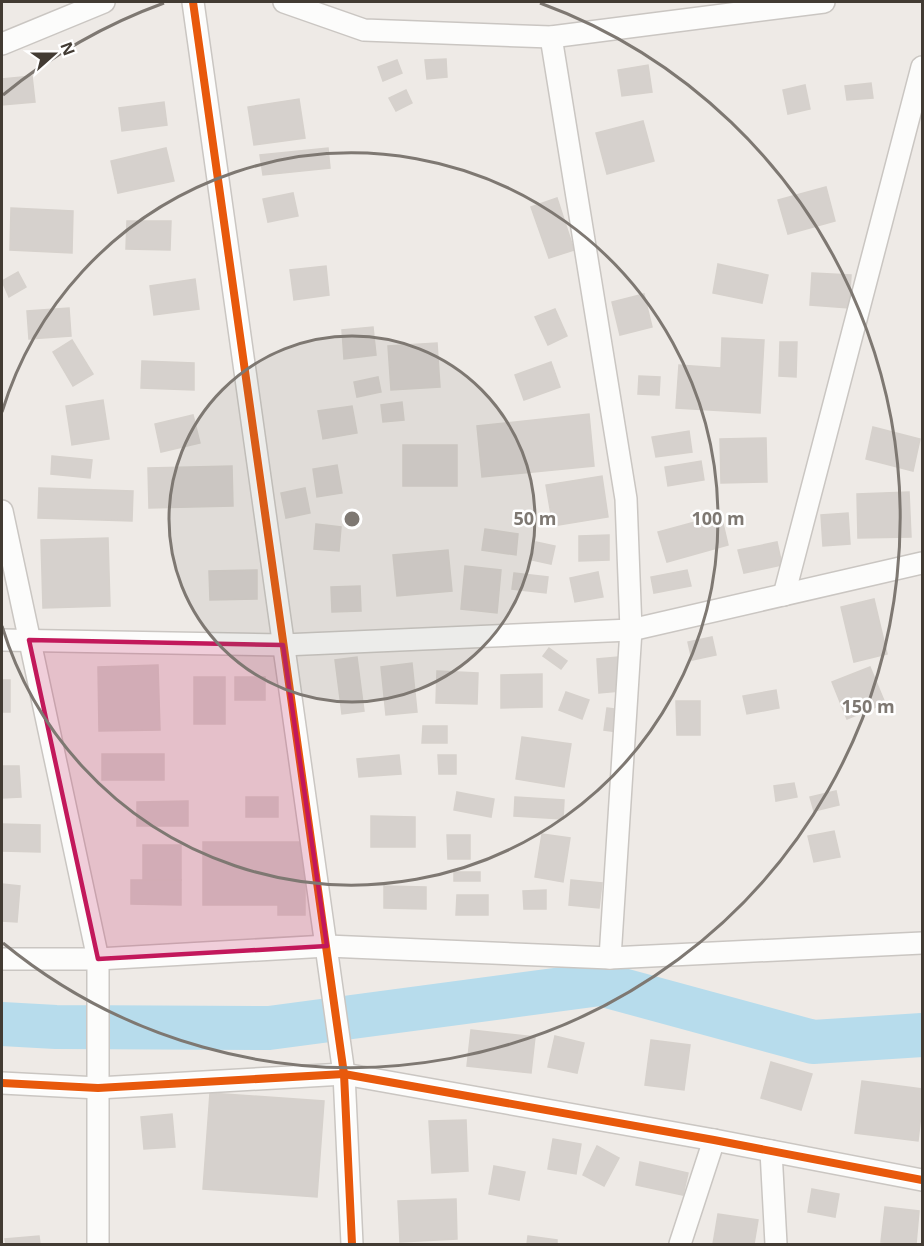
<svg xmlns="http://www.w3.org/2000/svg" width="924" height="1246" font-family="'Open Sans',sans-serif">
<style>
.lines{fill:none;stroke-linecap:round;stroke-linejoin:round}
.river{stroke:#b7dcec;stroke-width:44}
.building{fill:#d6d1cd;stroke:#d6d1cc;stroke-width:1.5}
.minor-casing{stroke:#cac6c2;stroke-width:24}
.minor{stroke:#fcfcfb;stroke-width:21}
.cycleway-casing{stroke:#fff;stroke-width:11}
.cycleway{stroke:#e8590c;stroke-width:8}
.marked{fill:#c2185b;fill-opacity:0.2;stroke:#c2185b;stroke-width:4.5;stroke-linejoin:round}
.ring{fill:none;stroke:#7e7872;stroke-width:3}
.centre{fill:#7e7872;stroke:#fff;stroke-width:3}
.ring-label{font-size:18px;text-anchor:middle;font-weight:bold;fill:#7e7872;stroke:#fff;stroke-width:5;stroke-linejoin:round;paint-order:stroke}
</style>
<rect width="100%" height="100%" fill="#eeeae6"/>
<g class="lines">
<polyline class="river" points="2,1024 56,1027 269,1028 600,984 813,1042 922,1035"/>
</g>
<g class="building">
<polygon points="446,59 447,77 427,79 425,60"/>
<polygon points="397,60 402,73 383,81 378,67"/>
<polygon points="648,65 652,92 622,96 618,70"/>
<polygon points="32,76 35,102 2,105 2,79"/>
<polygon points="871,83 873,98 847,100 845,86"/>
<polygon points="805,85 810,109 788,114 783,90"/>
<polygon points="406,90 412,103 396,111 389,98"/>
<polygon points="299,99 305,138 254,145 248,107"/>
<polygon points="164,102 167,125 122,131 119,108"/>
<polygon points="643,121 654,161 607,174 596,133"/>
<polygon points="166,148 174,181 118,193 111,161"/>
<polygon points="328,148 330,168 263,175 260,155"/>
<polygon points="826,187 835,221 788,234 778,200"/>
<polygon points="293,193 298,216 268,222 263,199"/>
<polygon points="557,198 574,250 549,258 531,207"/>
<polygon points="11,208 73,211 72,253 10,250"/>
<polygon points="127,221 171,221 170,250 126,249"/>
<polygon points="718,264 768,275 762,303 713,293"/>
<polygon points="326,266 329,295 294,300 290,270"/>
<polygon points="18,272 26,287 9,297 2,281"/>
<polygon points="812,273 851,275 849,308 810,305"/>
<polygon points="195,279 199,309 154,315 150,286"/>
<polygon points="644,294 652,327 620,335 612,302"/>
<polygon points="69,308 71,336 29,339 27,311"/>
<polygon points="555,309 567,336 548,345 535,317"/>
<polygon points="373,327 376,355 344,359 342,330"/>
<polygon points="722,338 764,340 760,413 676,408 679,365 721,368"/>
<polygon points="72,340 93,374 73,386 53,352"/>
<polygon points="780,342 797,342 796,377 779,376"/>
<polygon points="437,343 440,387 391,390 388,346"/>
<polygon points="142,361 194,363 194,390 141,388"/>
<polygon points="551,362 560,387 524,400 515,375"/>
<polygon points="639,376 660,377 659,395 638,394"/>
<polygon points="378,377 381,392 357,397 354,382"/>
<polygon points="103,400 109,439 72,445 66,406"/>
<polygon points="402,402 404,420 383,422 381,405"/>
<polygon points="352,406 357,433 323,439 318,411"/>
<polygon points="589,414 594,466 482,477 477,426"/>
<polygon points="193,415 200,443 161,452 155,424"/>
<polygon points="873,427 920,439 913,471 866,459"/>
<polygon points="689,431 692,452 656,457 652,437"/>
<polygon points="766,438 767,482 721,483 720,439"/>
<rect x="403" y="445" width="54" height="41"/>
<polygon points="52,456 92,460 90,478 51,474"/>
<polygon points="701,461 704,480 668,486 665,467"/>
<polygon points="337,465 342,493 317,497 313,469"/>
<polygon points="232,466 233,506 149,508 148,468"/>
<polygon points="602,476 608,517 553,526 546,485"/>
<polygon points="39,488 133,491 132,521 38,518"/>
<polygon points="305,488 310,513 286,518 281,493"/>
<polygon points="909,492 911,537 858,538 857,494"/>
<polygon points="848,513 850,544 823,546 821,515"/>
<polygon points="721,515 728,545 667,562 658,532"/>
<polygon points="316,524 341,527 339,551 314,549"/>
<polygon points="485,529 518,534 516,555 482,550"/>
<polygon points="609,535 609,560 579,561 579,536"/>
<polygon points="108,538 110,606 43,608 41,540"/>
<polygon points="536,542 555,546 551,564 532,560"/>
<polygon points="777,542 782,565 744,573 738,550"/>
<polygon points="448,550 452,591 397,596 393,555"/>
<polygon points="465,566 501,570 497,613 461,609"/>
<polygon points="257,570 257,599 210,600 209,571"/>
<polygon points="687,570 691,586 654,593 651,577"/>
<polygon points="598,572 603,597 575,602 570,578"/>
<polygon points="514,573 548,577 546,593 512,589"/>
<polygon points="360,586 361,611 332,612 331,587"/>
<polygon points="874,599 887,654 854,662 841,607"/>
<polygon points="712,637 716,655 692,660 688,642"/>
<polygon points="549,648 567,661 561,669 543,656"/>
<polygon points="357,657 364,711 342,714 335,660"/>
<polygon points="618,657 620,691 599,693 597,659"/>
<polygon points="412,663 417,712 386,715 381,667"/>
<polygon points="158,665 160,730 99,731 98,667"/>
<polygon points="870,667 885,703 847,719 832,682"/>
<polygon points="437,671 478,673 477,704 436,703"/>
<polygon points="542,674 542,707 501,708 501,675"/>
<rect x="194" y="677" width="31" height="47"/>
<rect x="235" y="677" width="30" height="23"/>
<rect x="2" y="680" width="8" height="32"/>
<polygon points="776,690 779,708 747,714 743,696"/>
<polygon points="566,692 589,700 582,719 559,710"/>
<polygon points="676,701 700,701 700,735 677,735"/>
<polygon points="607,708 621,710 618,732 604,730"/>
<polygon points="423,726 447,726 447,743 422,743"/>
<polygon points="522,737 571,744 564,787 516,779"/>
<rect x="102" y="754" width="62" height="26"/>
<polygon points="399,755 401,774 359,777 357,759"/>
<polygon points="438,755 456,755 456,774 439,774"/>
<polygon points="2,766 19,766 21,797 2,798"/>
<polygon points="794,783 797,797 776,801 774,786"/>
<polygon points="836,791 839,805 814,811 810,797"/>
<polygon points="457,792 494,799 491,817 454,810"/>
<rect x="246" y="797" width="32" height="20"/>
<polygon points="515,797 564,800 563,819 514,816"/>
<polygon points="188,801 188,826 137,826 137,802"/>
<polygon points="371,816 415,817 415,847 371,847"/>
<polygon points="2,824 40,825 40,852 2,851"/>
<polygon points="834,831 840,857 814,862 808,836"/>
<polygon points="542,834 570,838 563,882 535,877"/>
<polygon points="447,835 470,835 470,859 448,859"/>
<polygon points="203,842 305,842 305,915 278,915 278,905 203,905"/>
<rect x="143" y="845" width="38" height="35"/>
<rect x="454" y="872" width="26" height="9"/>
<polygon points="131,880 181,880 181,905 131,904"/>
<polygon points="571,880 602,883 599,908 569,905"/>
<polygon points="2,884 20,886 17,922 2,921"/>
<polygon points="384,886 426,887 426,909 384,908"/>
<polygon points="546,890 546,909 524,909 523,891"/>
<polygon points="457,895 488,895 488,915 456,915"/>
<polygon points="471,1030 535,1037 531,1073 467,1066"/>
<polygon points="555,1036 584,1043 577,1073 548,1067"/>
<polygon points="651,1040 690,1045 684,1090 645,1085"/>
<polygon points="771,1062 812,1074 801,1110 761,1098"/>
<polygon points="862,1081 922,1089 922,1106 918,1141 855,1133"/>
<polygon points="210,1093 324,1101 317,1197 203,1189"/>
<polygon points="172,1114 175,1147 144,1149 141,1117"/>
<polygon points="466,1120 468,1171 432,1173 429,1121"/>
<polygon points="553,1139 581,1144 576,1174 548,1169"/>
<polygon points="597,1146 619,1158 604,1186 583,1175"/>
<polygon points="640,1162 688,1173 683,1195 636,1185"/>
<polygon points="494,1166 525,1172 519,1200 489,1194"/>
<polygon points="812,1189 839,1194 835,1217 808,1212"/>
<polygon points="456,1199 457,1239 400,1242 398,1201"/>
<polygon points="885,1207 919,1211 916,1244 881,1242"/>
<polygon points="718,1214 758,1220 754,1244 713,1244"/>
<polygon points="39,1236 40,1244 6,1244 5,1239"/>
<polygon points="528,1236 557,1240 557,1244 527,1244"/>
</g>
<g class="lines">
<defs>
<g id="minor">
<polyline points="193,2 344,1074 352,1244"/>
<polyline points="284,2 364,30 551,37 824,2"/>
<polyline points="551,37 626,499 631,630 610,958"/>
<polyline points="2,44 104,2"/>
<polyline points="2,511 98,959 98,1244"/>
<polyline points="784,595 922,67"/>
<polyline points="2,640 283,645 631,630 922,563"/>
<polyline points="2,959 98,959 327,946 610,958 922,943"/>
<polyline points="2,1083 98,1088 344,1074 714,1140 922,1180"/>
<polyline points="771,1151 776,1244"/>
<polyline points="680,1244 714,1140"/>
</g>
</defs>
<use href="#minor" class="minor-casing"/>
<use href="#minor" class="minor"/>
<defs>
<g id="cycleway">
<polyline points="193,2 344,1074 352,1244"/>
<polyline points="2,1083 98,1088 344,1074 714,1140 922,1180"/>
</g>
</defs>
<use href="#cycleway" class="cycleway-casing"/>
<use href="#cycleway" class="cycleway"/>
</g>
<path class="marked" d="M29 640 283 645 327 946 98 959Z"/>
<circle cx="352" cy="519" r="183" fill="#7e7872" fill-opacity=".12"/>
<g class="ring">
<circle cx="352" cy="519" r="183"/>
<path d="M2 412A366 366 0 1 1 2 626"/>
<path d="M3 95A549 549 0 0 1 164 3M540 3A549 549 0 1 1 3 943"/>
</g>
<circle cx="352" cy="519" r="9" class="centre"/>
<g class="ring-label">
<text x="535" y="525">50 m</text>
<text x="718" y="525">100 m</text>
<text x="868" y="713">150 m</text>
</g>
<rect width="924" height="1246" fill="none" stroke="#423b33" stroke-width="6"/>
<g transform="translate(54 54) rotate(69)" stroke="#ffffff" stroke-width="4.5" paint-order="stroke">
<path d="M0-4.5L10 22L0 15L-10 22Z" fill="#423b33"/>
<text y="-9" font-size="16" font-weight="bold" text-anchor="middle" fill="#423b33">N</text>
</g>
</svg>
